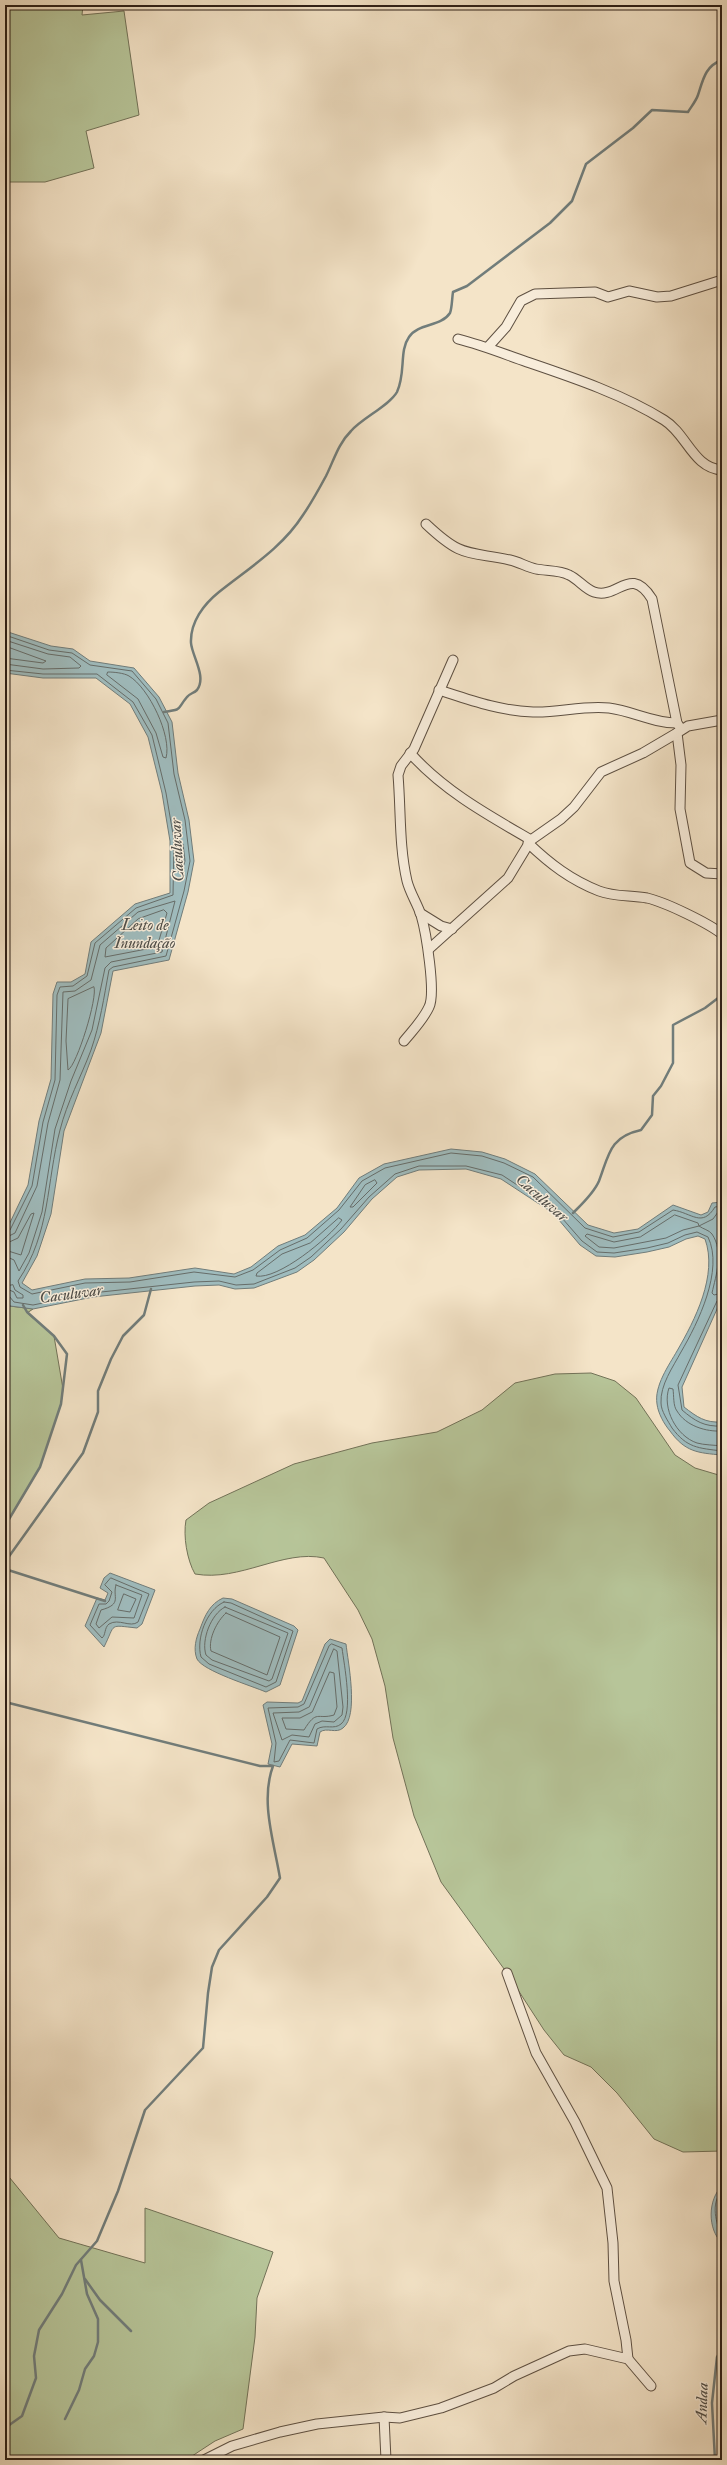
<svg xmlns="http://www.w3.org/2000/svg" width="727" height="2465" font-family="'IM FELL Double Pica',serif">
<style>
.green{fill:#b7c599;stroke:#727258}
.water{fill:#9fbcbe;stroke:#717d7b}
.lines{fill:none;stroke-linecap:round;stroke-linejoin:round}
.shore{stroke:#666d6a;stroke-width:1}
.stream{stroke:#717d7b;stroke-width:2.5}
.minor-casing{stroke:#5e5042;stroke-width:11}
.minor{stroke:#f8eddb;stroke-width:9}
.labels{text-anchor:middle;dominant-baseline:central;stroke-width:3;stroke-linejoin:round;paint-order:stroke}
.water-label{font-size:16px;font-style:italic;fill:#4e4d48;stroke:#f8eddb}
</style>
<rect width="100%" height="100%" fill="#f4e4c8"/>
<filter id="stains"><feTurbulence type="fractalNoise" baseFrequency=".005" numOctaves="4"/><feColorMatrix values="0 0 0 0 .2 0 0 0 0 .09 0 0 0 0 .02 0 0 0 .5 -.17"/></filter>
<radialGradient id="worn" r=".72"><stop offset=".6" stop-color="#630" stop-opacity="0"/><stop offset="1" stop-color="#630" stop-opacity=".3"/></radialGradient>
<g class="green">
<polygon points="5,5 83,5 82,15 124,11 139,115 86,131 94,168 45,182 5,182"/>
<polygon points="5,1249 6,1283 10,1306 33,1309 27,1313 54,1336 63,1389 61,1404 40,1467 5,1526"/>
<path d="M591 1373 615 1381 636 1398 675 1455 695 1468 722 1476V2151L683 2152 654 2139 617 2093 591 2067 564 2055 544 2030 507 1973 441 1882 414 1816 393 1738 385 1686 372 1639 358 1610 324 1558C283 1549 240 1582 195 1574 187 1560 183 1536 186 1520L209 1503 294 1464 372 1443 437 1432 482 1410 515 1383 555 1374Z"/>
<polygon points="5,2172 59,2238 145,2263 145,2208 273,2252 257,2298 255,2337 243,2429 215,2441 186,2460 5,2460"/>
</g>
<g class="water">
<path d="M5 631 51 646 73 649 90 661 134 668 159 697 172 722 178 773 189 820 194 861 188 892 169 960 113 971 101 1033 64 1131 51 1214 37 1256 22 1283 32 1290 85 1279 129 1278 195 1268 234 1274 251 1267 278 1246 305 1235 337 1208 359 1178 384 1164 451 1149 482 1152 505 1159 535 1174 588 1225 614 1233 638 1229 673 1205 701 1215 708 1212 712 1203 722 1202V1298L682 1387 684 1407C697 1417 705 1423 722 1422V1455C698 1453 685 1452 670 1431 664 1424 658 1413 657 1404 654 1386 669 1365 677 1351 695 1320 718 1275 705 1239L698 1236 686 1239 669 1247 647 1252 615 1257 596 1256 580 1245 553 1213 501 1179 466 1169 419 1170 397 1177 372 1199 344 1232 314 1260 297 1272 254 1288 235 1289 219 1285 195 1286 93 1297 33 1309 10 1306 6 1296 7 1273 5 1233 28 1185 39 1121 51 1079 53 994 57 982H71L85 974 91 942 135 904 170 893V841L162 793 148 737 130 704 96 678H43L5 673Z"/>
<path d="M110 1573 155 1590 142 1624 137 1628C108 1625 116 1623 104 1647L85 1626 97 1598 105 1600 108 1593 100 1588 104 1578Z"/>
<path d="M223 1598 232 1599 294 1626 298 1630 280 1685 266 1692C252 1686 203 1671 197 1659 193 1649 196 1638 200 1629 205 1615 210 1604 223 1598Z"/>
<path d="M330 1639 346 1644C348 1662 359 1716 343 1728 336 1734 327 1727 320 1732L317 1746 292 1744 280 1767 268 1764 272 1744 263 1705 267 1702 298 1703 302 1701 325 1644Z"/>
<path d="M722 2186V2243C707 2229 708 2199 722 2186Z"/>
</g>
<g class="lines">
<g class="shore">
<path d="M5 635 49 650 72 653 90 665 132 671 156 699 168 723 174 774 185 820 190 861 184 891 166 956 113 967 109 970C104 997 100 1024 91 1050 81 1077 67 1102 60 1130 46 1183 51 1232 18 1281L20 1287 32 1294 85 1283 130 1282 194 1272 235 1277 253 1270 280 1250 307 1238 339 1210 362 1181 385 1168 451 1153 482 1156 504 1163 533 1177 585 1228 613 1237 639 1232 673 1210C692 1213 702 1228 715 1207L722 1206"/>
<polyline points="5,640 48,654 70,657 81,666 79,668 43,669 5,664"/>
<polyline points="5,646 46,661 43,663 5,658"/>
<polyline points="5,670 43,674 97,674 133,702 152,735 166,793 174,840 173,895 136,908 95,943 87,976 73,986 60,987 57,995 55,1080 43,1122 32,1186 10,1230 5,1233"/>
<path d="M108 672C114 672 124 673 129 676 149 688 172 736 166 758L163 757 156 733 138 699 107 675Z"/>
<polygon points="181,843 183,844 185,861 181,874 179,872"/>
<polygon points="164,910 167,913 157,947 105,957 106,948 138,919"/>
<path d="M94 987C98 997 77 1065 68 1070L66 1041 68 999Z"/>
<polygon points="375,1180 377,1183 353,1207 350,1207 365,1185"/>
<path d="M722 1211 718 1212 713 1219 699 1226C703 1229 709 1230 712 1234 724 1252 716 1275 712 1293L714 1295 722 1293"/>
<polygon points="675,1215 698,1223 699,1226 683,1230 666,1238 614,1248 599,1247 585,1236 587,1234 614,1242 640,1237"/>
<path d="M339 1218 342 1220C329 1238 278 1280 256 1276L257 1273 282 1254 310 1243Z"/>
<polyline points="5,1238 15,1233 37,1186 48,1123 60,1080 63,992 75,991 91,980 100,945 138,912 175,901 162,952 111,962 105,968 92,1030 71,1081 55,1129 42,1212 29,1253 19,1271 14,1260 5,1256"/>
<polyline points="5,1244 18,1238 31,1214 34,1213 21,1255 5,1250"/>
<polygon points="13,1285 15,1290 23,1295 23,1298 17,1298 14,1292 7,1289 8,1286"/>
<path d="M5 1295 9 1296 14 1302 33 1305 92 1293 194 1282 219 1281 236 1285 254 1284 295 1268 311 1257 341 1229 369 1197 395 1174 419 1166H466L502 1175 555 1210 582 1241 597 1252 614 1253 647 1248 668 1243 685 1235 697 1232 708 1237C724 1270 698 1323 681 1352 673 1367 660 1385 661 1403 661 1411 668 1421 672 1428 687 1448 698 1448 722 1451"/>
<path d="M722 1298 717 1301 678 1385 682 1410C695 1421 704 1427 722 1426"/>
<path d="M722 1431C706 1432 686 1426 677 1411 673 1406 674 1396 673 1389L669 1388C662 1408 676 1436 697 1443 704 1445 714 1445 722 1446"/>
<path d="M111 1578 149 1594 138 1622C130 1628 119 1618 109 1624 104 1628 106 1635 102 1638L90 1625 99 1604H106L109 1601 112 1592 105 1585Z"/>
<path d="M116 1585 142 1595 134 1618 112 1617 99 1628 96 1624 101 1610C123 1604 112 1597 116 1585Z"/>
<polygon points="124,1594 136,1599 130,1612 118,1610"/>
<path d="M224 1602 231 1603 293 1631 276 1682 266 1687 209 1664 201 1657C196 1639 206 1610 224 1602Z"/>
<path d="M225 1607 288 1633 272 1679 269 1681 212 1660 206 1655C201 1640 211 1614 225 1607Z"/>
<path d="M226 1613 280 1637 267 1675 211 1651C208 1639 217 1621 226 1613Z"/>
<path d="M332 1644 342 1648C344 1664 354 1714 341 1724 334 1730 325 1724 317 1729L314 1743 290 1740 279 1761 274 1762 276 1743 268 1708 298 1707 304 1704 329 1646Z"/>
<polygon points="334,1649 337,1651 343,1707 342,1715 334,1722 322,1721 315,1724 309,1737 292,1735 282,1740 273,1713 299,1712 309,1707"/>
<path d="M330 1672 334 1673 337 1707 334 1715C317 1720 317 1709 304 1730L286 1729 282 1718H300L312 1712Z"/>
<path d="M722 2191C710 2203 716 2223 722 2237"/>
</g>
<g class="stream">
<path d="M164 712C184 709 176 710 187 697 189 694 194 693 197 690 207 677 192 656 191 643 190 622 204 604 219 592 249 568 282 548 303 515 312 502 319 489 326 476 334 460 338 444 351 431 362 418 389 406 397 392 406 373 399 351 409 337 418 323 441 327 450 313 452 308 452 298 453 292L467 286 550 223 572 201 586 164 633 128 652 110 688 112C691 107 696 101 698 95 703 80 705 66 722 60"/>
<path d="M573 1213C582 1204 594 1193 599 1181 609 1155 609 1137 641 1130L652 1115 653 1096 661 1086 673 1063V1025L705 1008 722 995"/>
<polyline points="5,1526 40,1467 61,1404 67,1354 54,1336 27,1312 23,1305"/>
<polyline points="5,1562 83,1453 98,1412 98,1391 111,1359 123,1336 144,1315 151,1289"/>
<polyline points="5,1569 105,1601"/>
<path d="M5 1702 260 1766H273C260 1801 274 1842 280 1878L267 1897 219 1950 212 1967 208 1993 203 2048 145 2110 118 2191 97 2241 76 2265 62 2294 39 2330 34 2356 36 2378 22 2416 5 2428"/>
<polyline points="85,2279 100,2300 131,2331"/>
<polyline points="65,2419 79,2390 85,2369 94,2356 98,2342 98,2319 87,2294 81,2260"/>
<polyline points="715,2460 712,2403 717,2357 722,2348"/>
</g>
<defs>
<g id="minor">
<path d="M458 339C482 345 504 354 527 362 574 378 622 394 664 420 687 434 693 468 722 470"/>
<polyline points="488,347 506,327 521,301 535,294 595,292 608,297 629,291 657,297 671,296 722,280"/>
<path d="M426 524C462 558 466 551 510 560 519 562 527 567 536 569 546 571 560 570 569 575 578 579 585 589 594 592 618 600 630 564 652 599L677 723 681 729"/>
<path d="M439 690C470 700 500 711 533 712 558 713 584 705 609 708 633 711 652 723 677 723"/>
<polyline points="722,720 688,726 677,733 681,765 680,809 690,863 706,873 722,874"/>
<path d="M410 753C444 791 488 815 531 840"/>
<path d="M528 843C550 864 571 880 599 891 614 897 631 895 647 898 665 902 708 923 722 934"/>
<polyline points="420,913 441,926 452,929"/>
<polyline points="429,949 508,878 531,840 561,819 574,807 601,772 643,753 677,733"/>
<path d="M404 1041C413 1030 423 1020 429 1007 436 993 426 932 421 915 417 903 410 893 407 881 399 846 401 811 398 775L401 766 414 749 453 660"/>
<polyline points="507,1973 536,2053 575,2122 607,2188 613,2243 614,2281 626,2340 628,2359"/>
<polyline points="384,2417 386,2460"/>
<polyline points="204,2460 232,2446 280,2432 317,2424 384,2417 400,2418 441,2408 494,2388 514,2376 569,2351 585,2349 628,2359 651,2386"/>
</g>
</defs>
<use href="#minor" class="minor-casing"/>
<use href="#minor" class="minor"/>
</g>
<g class="labels">
<g class="water-label">
<text transform="translate(177 850) rotate(-93)">Caculuvar</text>
<text x="145" y="925">Leito de<tspan x="145" dy="18">Inundação</tspan></text>
<text transform="translate(542 1198) rotate(41)">Caculuvar</text>
<text transform="translate(71 1294) rotate(-8)">Caculuvar</text>
<text transform="translate(702 2403) rotate(-88)">Andaa</text>
</g>
</g>
<rect width="727" height="2465" fill="none" stroke="#f4e4c8" stroke-width="20"/>
<rect x="6" y="6" width="715" height="2453" fill="none" stroke="#2c1e16" stroke-width="2"/>
<rect x="10" y="10" width="707" height="2445" fill="none" stroke="#2c1e16"/>
<rect width="100%" height="100%" filter="url(#stains)"/>
<rect width="100%" height="100%" fill="url(#worn)"/>
</svg>
